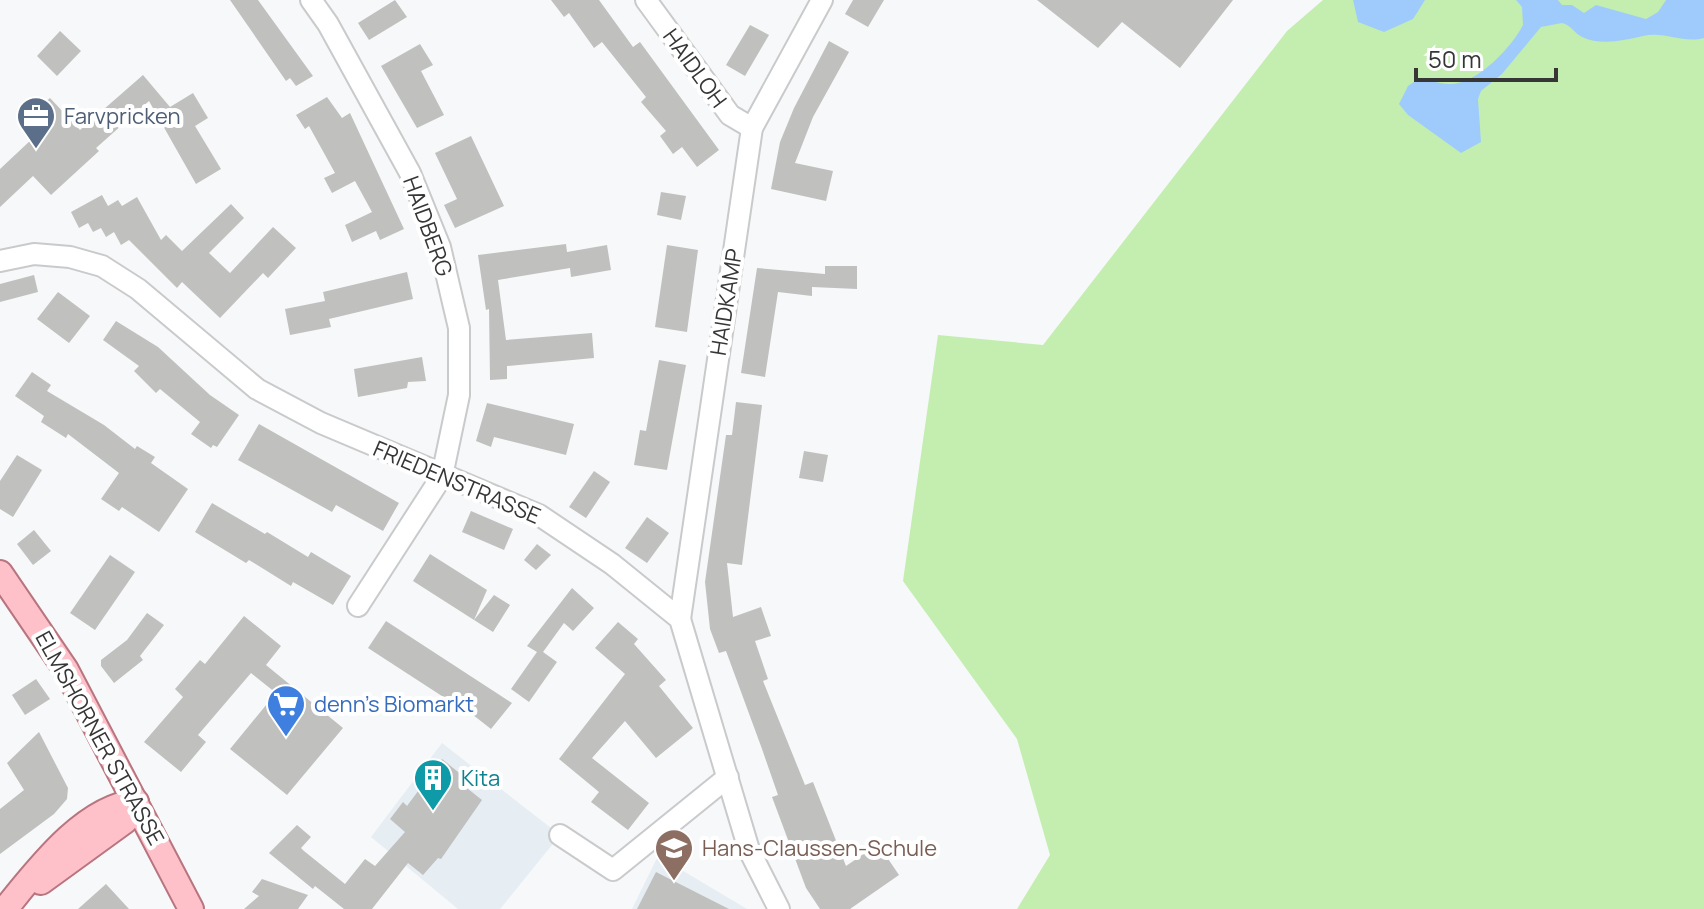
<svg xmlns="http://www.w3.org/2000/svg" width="1704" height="909" font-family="Manrope,sans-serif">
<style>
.built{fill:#e6edf3}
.green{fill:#c3eeaf}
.water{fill:#9fcbfc}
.building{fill:#c0c0bf}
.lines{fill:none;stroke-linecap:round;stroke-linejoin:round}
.minor-casing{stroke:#c9cacb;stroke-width:24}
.major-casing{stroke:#b8757f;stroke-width:28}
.minor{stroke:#fff;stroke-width:20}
.major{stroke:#fec1ca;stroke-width:24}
.labels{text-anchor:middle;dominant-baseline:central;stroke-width:8;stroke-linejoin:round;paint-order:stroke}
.street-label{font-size:22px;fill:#363636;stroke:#fff}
.service-label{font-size:22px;fill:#4e5e75;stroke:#fff;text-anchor:start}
.shop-label{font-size:22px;fill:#366cbe;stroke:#fff;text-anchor:start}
.culture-label{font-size:22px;fill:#0d838f;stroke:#fff;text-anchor:start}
.education-label{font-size:22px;fill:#785e54;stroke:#fff;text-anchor:start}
</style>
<rect width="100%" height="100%" fill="#f7f8f9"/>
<g class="built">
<polygon points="442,743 560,835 500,909 458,909 371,837"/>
<polygon points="658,856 747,909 632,909"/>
</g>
<polygon class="green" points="1323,0 1704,0 1704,909 1017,909 1050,855 1017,739 903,581 938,335 1043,345 1287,31"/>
<g class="water">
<polygon points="1353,0 1425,0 1413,19 1384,32 1358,22"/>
<path d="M1516 0H1558L1562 5H1572L1584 13 1596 5 1646 19 1658 12 1666 0H1704V38C1683 44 1665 31 1643 36 1625 40 1601 46 1582 37 1574 33 1571 25 1562 23L1541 27 1502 74 1481 91 1478 99 1481 142 1461 153 1408 115 1399 104 1408 86 1418 79C1429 79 1439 84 1450 84 1476 85 1512 47 1523 25L1522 7Z"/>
</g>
<g class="building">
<polygon points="230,0 258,0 313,76 296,86 290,78 286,81"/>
<polygon points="395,0 407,17 369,40 358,23"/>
<polygon points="551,0 599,0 633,47 640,42 719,150 697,167 682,147 673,154 660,136 666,131 641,102 646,97 602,42 594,48 569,13 564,17"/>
<polygon points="853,0 884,0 868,27 845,14"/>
<polygon points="1037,0 1233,0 1180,68 1122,22 1098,48"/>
<polygon points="750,25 769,35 745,76 726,65"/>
<polygon points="60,31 81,51 57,76 37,56"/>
<polygon points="829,41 849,52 813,117 795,163 833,171 826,201 771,189 780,142 794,108"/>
<polygon points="420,44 433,65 421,71 444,115 417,128 381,66"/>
<polygon points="143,75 170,107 193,93 208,118 195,126 221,169 196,184 149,101 96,148 99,151 51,195 33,176 0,207 0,169 32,139 20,125 50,98 80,130"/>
<polygon points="327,97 342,118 350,113 404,229 380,240 376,231 352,242 345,225 372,212 355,181 332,193 324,178 335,173 309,126 305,129 296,115"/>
<polygon points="471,136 504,206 455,228 444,205 457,199 435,153"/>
<polygon points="661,192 686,196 681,220 657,215"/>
<polygon points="102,195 108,206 118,200 122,206 137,197 161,240 166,235 182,251 231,204 244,218 209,253 230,273 273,227 296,248 268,278 263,273 220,318 182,282 177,288 129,240 121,245 114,232 106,237 101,228 93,232 88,223 79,228 71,212"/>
<polygon points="566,244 567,252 607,245 611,270 571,277 570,268 498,280 506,340 592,333 594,358 507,366 507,379 490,380 489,309 486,310 478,255"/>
<polygon points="667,245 698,250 687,332 655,327"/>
<polygon points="825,266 857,266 857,289 812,287 812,296 778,292 765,377 741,373 757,268 825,274"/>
<polygon points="407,272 413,299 329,319 331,327 290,335 285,309 325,301 323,292"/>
<polygon points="34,275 38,292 0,302 0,284"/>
<polygon points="58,292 90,316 69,343 37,319"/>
<polygon points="116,321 158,347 210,395 239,415 217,447 213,445 211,448 191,434 200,422 160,389 156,393 134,371 139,366 103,340"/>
<polygon points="422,357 426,381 408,382 407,388 358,397 354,369"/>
<polygon points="659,360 686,365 667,470 634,465 640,430 646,431"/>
<polygon points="32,372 51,385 47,391 104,425 135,449 137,446 155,457 151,463 188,489 159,532 122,507 119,511 101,499 119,473 68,434 66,438 41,422 44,416 15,396"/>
<polygon points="736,402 762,405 742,565 727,563 733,617 761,607 771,636 755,641 768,679 763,681 805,785 813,782 846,866 878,844 899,875 850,909 820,909 806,888 772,797 778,795 762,749 726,651 719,653 710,629 705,582 726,435 732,435"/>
<polygon points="487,403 574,424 566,455 494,437 491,447 476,441"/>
<polygon points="259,424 399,503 383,531 336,505 332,512 238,460"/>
<polygon points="804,451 828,455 823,482 799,478"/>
<polygon points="17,455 42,470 13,517 0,509 0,481"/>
<polygon points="594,471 610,482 586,518 569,507"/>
<polygon points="212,503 265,534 267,532 308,557 311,552 351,576 333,605 293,582 291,586 249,560 246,563 195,532"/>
<polygon points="471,511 513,529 504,550 462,532"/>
<polygon points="647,517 669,533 647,563 625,548"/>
<polygon points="34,530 51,551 33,565 17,544"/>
<polygon points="537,544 551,555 536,570 524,560"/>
<polygon points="430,554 487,590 474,620 413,581"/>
<polygon points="110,555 135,572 95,630 70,613"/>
<polygon points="572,588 594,608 573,631 564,623 543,652 557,662 529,702 511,689 537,652 527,646"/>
<polygon points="494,595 510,605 493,632 474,620"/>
<polygon points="147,613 164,625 140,656 143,660 114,683 101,666 101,660 127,640"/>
<polygon points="244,616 281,646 266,665 343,728 287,795 230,749 276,693 251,673 198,735 206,742 181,772 144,742 183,697 175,689 200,660 205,664"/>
<polygon points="386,621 512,703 491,729 450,697 448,700 368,648"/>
<polygon points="618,622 638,639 634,644 666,680 659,686 693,728 656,758 625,721 592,758 649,803 628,830 591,802 599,792 559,759 625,674 595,648"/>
<polygon points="36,679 50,699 25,715 12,695"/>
<polygon points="39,732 68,788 67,799 54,814 0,854 0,809 24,790 7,763"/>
<polygon points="442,759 463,776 458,781 482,800 441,859 438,858 423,875 408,863 372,909 344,909 315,886 313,889 269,853 297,825 311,837 301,848 304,851 345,884 365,859 375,866 405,832 390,819 403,802 407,806"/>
<polygon points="656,872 729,909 637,909"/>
<polygon points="262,879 308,895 298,909 244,909 259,896 252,892"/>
<polygon points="106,884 129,909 78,909"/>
</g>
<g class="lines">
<defs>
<g id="minor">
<polyline points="311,0 328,24 410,173 440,247 459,328 459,395 442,476 358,606"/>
<polyline points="646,0 730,115 752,128"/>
<polyline points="0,261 34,254 70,257 102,266 138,289 257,389 321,423 539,515 612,564 680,619 749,850 779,909"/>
<polyline points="680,619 752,128 822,0"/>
<polyline points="560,835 613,870 728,777"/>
</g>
<g id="major">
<polyline points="0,573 66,670 191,909"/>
<polyline points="41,882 125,821 136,802"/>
<path d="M6 908C37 870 84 807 136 802"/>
</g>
</defs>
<use href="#minor" class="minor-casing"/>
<use href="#major" class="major-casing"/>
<use href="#minor" class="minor"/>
<use href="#major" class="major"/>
</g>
<defs>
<symbol id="office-pin" viewBox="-11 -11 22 30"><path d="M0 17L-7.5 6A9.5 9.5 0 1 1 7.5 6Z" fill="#5c6f8a" stroke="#fff"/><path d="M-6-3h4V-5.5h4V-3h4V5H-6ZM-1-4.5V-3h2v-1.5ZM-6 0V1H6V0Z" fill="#fff"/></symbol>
<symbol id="supermarket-pin" viewBox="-11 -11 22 30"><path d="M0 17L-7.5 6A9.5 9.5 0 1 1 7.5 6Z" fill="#3f7fe0" stroke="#fff"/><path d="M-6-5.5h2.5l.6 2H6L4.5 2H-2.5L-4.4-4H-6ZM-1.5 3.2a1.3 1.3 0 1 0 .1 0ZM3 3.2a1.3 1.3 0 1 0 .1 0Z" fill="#fff"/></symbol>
<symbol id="building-pin" viewBox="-11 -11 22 30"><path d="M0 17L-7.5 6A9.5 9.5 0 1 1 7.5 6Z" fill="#0f9aa8" stroke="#fff"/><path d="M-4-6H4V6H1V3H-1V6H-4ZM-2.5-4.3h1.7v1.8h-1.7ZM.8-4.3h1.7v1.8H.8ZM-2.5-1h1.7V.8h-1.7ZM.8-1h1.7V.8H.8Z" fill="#fff"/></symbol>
<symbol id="school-pin" viewBox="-11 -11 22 30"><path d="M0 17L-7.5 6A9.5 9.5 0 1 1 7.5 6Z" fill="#8d6e63" stroke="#fff"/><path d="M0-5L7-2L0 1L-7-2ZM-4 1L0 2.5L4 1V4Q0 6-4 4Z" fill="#fff"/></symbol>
</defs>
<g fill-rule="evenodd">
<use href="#office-pin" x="14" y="94" width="44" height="60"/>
<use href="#supermarket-pin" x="264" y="682" width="44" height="60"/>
<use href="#building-pin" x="411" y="756" width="44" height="60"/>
<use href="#school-pin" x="652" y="826" width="44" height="60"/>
</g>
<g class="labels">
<g class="street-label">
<text transform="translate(695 68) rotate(54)">HAIDLOH</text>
<text transform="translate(428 226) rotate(70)">HAIDBERG</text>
<text transform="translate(726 302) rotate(-81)">HAIDKAMP</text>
<text transform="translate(457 482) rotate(23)">FRIEDENSTRASSE</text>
<text transform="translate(100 738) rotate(61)">ELMSHORNER STRASSE</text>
</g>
<g class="service-label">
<text x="64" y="116">Farvpricken</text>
</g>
<g class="shop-label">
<text x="314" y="704">denn's Biomarkt</text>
</g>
<g class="culture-label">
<text x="461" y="778">Kita</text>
</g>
<g class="education-label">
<text x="702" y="848">Hans-Claussen-Schule</text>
</g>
</g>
<path d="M1416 68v12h140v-12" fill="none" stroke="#363636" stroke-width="4"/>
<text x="1428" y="68" font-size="24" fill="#363636" stroke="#ffffff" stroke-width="6" paint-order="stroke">50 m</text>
</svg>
